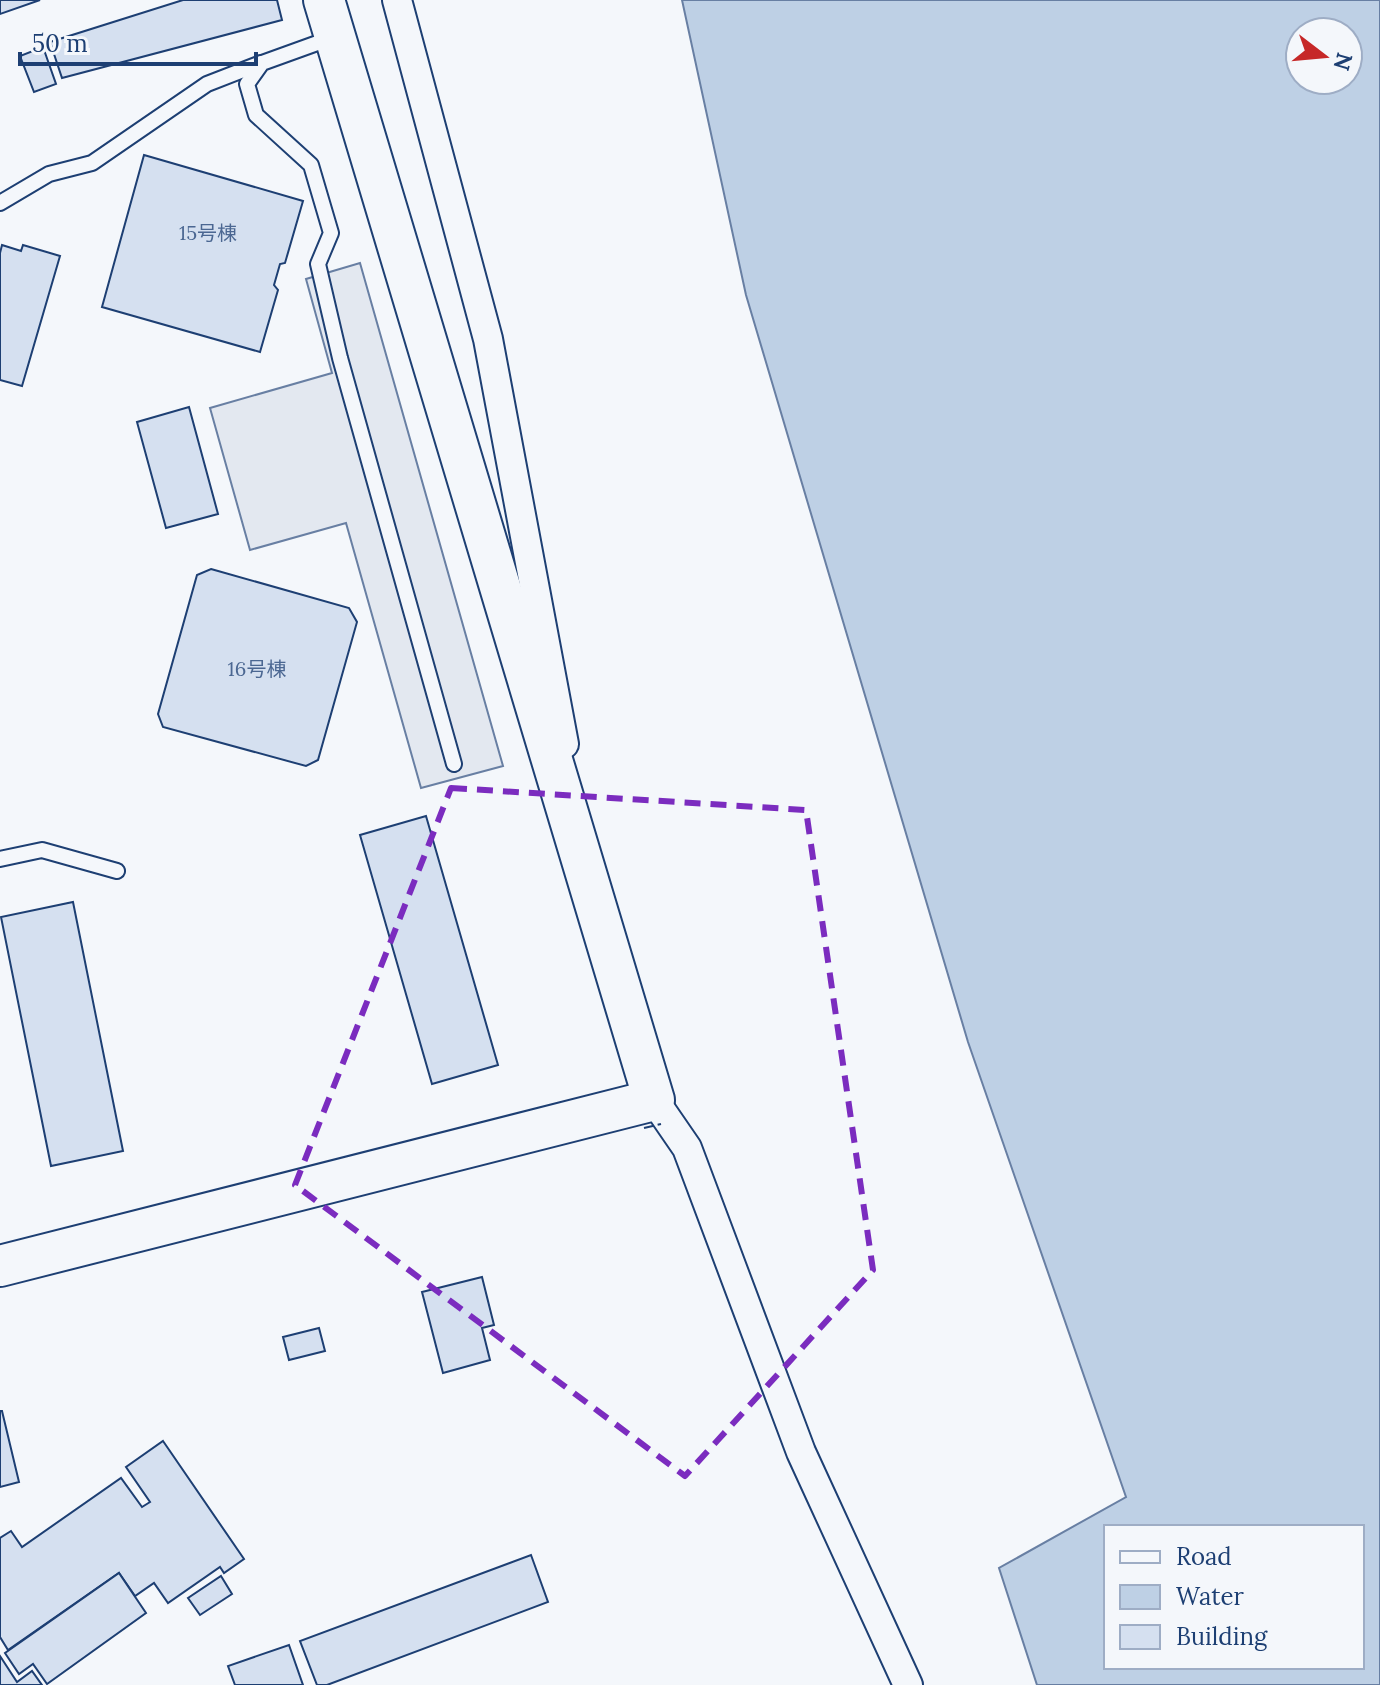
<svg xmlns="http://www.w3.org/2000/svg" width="1380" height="1685" font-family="Lora,'Noto Sans JP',serif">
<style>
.parking{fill:#e3e8f0;stroke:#687fa3;stroke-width:2}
.water{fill:#bed0e5;stroke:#687fa3;stroke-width:2;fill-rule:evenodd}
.building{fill:#d5e0f0;stroke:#1d3f73;stroke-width:2}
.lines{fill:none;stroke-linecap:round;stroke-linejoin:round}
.lane-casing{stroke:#1d3f73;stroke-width:18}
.street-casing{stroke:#1d3f73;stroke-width:32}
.secondary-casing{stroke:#1d3f73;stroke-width:44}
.lane{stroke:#f4f7fb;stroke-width:14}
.street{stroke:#f4f7fb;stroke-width:28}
.secondary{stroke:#f4f7fb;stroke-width:40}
.fence{stroke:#1d3f73;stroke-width:2;stroke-dasharray:10 4;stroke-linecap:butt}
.marked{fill:none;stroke:#7b2cbf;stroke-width:6;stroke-dasharray:16 10;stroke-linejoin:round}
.labels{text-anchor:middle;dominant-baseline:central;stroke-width:6;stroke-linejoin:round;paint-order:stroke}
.number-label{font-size:20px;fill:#4b6792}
</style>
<rect width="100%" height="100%" fill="#f4f7fb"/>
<polygon class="parking" points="360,263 503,766 421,788 346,523 250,550 210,408 332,373 306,279"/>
<path class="water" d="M682 0H1380V1685H1037L999 1568 1126 1497 968 1042 746 295ZM1300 32H1348V80H1300ZM1106 1527H1362V1667H1106Z"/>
<g class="building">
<polygon points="0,0 40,0 0,14"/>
<polygon points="183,0 277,0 282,20 62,78 50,42"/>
<polygon points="43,47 56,84 34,92 20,56"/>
<polygon points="144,155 303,201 285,263 280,264 274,285 278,290 260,352 102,307"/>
<polygon points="2,245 21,251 23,245 60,256 22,386 0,380 0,253"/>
<polygon points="189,407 218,514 166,528 137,422"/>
<polygon points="211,569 349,608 357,622 318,760 306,766 163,727 158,714 197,575"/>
<polygon points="426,816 498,1065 432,1084 360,835"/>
<polygon points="73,902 123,1151 51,1166 1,917"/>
<polygon points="482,1277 494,1325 482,1328 490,1360 443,1373 422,1292"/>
<polygon points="319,1328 325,1351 289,1360 283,1337"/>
<polygon points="0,1411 2,1411 19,1482 0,1487"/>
<polygon points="163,1441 244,1559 224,1573 220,1567 168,1603 154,1583 135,1596 119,1573 8,1650 0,1637 0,1538 11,1531 22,1547 121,1478 142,1507 150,1502 126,1467"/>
<polygon points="531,1555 548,1602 327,1685 317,1685 300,1641"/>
<polygon points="119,1573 146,1613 47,1684 33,1664 19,1674 5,1653"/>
<polygon points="221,1576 232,1594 200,1615 188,1598"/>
<polygon points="289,1645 303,1685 235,1685 228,1666"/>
<polygon points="0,1656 17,1682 32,1671 42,1685 0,1685"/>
</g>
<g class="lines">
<defs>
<g id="lane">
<polyline points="334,37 262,63 247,84 256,115 311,165 331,233 318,264 340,358 454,764"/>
<polyline points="0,203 49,174 92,163 207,84 261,63"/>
<polyline points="0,859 42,850 117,871"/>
</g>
<g id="street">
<polyline points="397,0 488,339 564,744"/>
<polyline points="654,1100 687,1148 801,1452 908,1685"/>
</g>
<polyline id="secondary" points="0,1266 654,1100 324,0"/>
</defs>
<use href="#lane" class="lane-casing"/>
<use href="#street" class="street-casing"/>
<use href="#secondary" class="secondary-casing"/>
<use href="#lane" class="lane"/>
<use href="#street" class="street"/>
<use href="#secondary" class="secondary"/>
<polyline class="fence" points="644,1128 661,1124"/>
</g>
<path class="marked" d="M451 788 806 810 873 1270 685 1476 295 1185Z"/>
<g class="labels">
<g class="number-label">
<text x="208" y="232">15号棟</text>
<text x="257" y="668">16号棟</text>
</g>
</g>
<rect x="1104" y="1525" width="260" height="144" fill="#f4f7fb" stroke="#9eadc5" stroke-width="2"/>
<rect x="1120" y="1551" width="40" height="12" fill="#f4f7fb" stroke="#9eadc5" stroke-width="2"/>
<text x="1176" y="1565" font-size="24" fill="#1d3f73">Road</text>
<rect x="1120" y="1585" width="40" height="24" fill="#bed0e5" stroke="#9eadc5" stroke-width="2"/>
<text x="1176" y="1605" font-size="24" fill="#1d3f73">Water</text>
<rect x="1120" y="1625" width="40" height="24" fill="#d5e0f0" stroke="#9eadc5" stroke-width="2"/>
<text x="1176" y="1645" font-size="24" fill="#1d3f73">Building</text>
<g transform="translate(1324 56) rotate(106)"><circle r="38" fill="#f4f7fb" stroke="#9eadc5" stroke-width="2"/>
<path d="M0-6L14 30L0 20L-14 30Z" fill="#c62828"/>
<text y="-12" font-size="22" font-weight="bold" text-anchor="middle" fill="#1d3f73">N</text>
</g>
<path d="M20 52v12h236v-12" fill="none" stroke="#1d3f73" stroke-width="4"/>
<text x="32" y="52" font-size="24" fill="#1d3f73" stroke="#f4f7fb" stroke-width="6" paint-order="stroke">50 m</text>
</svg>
